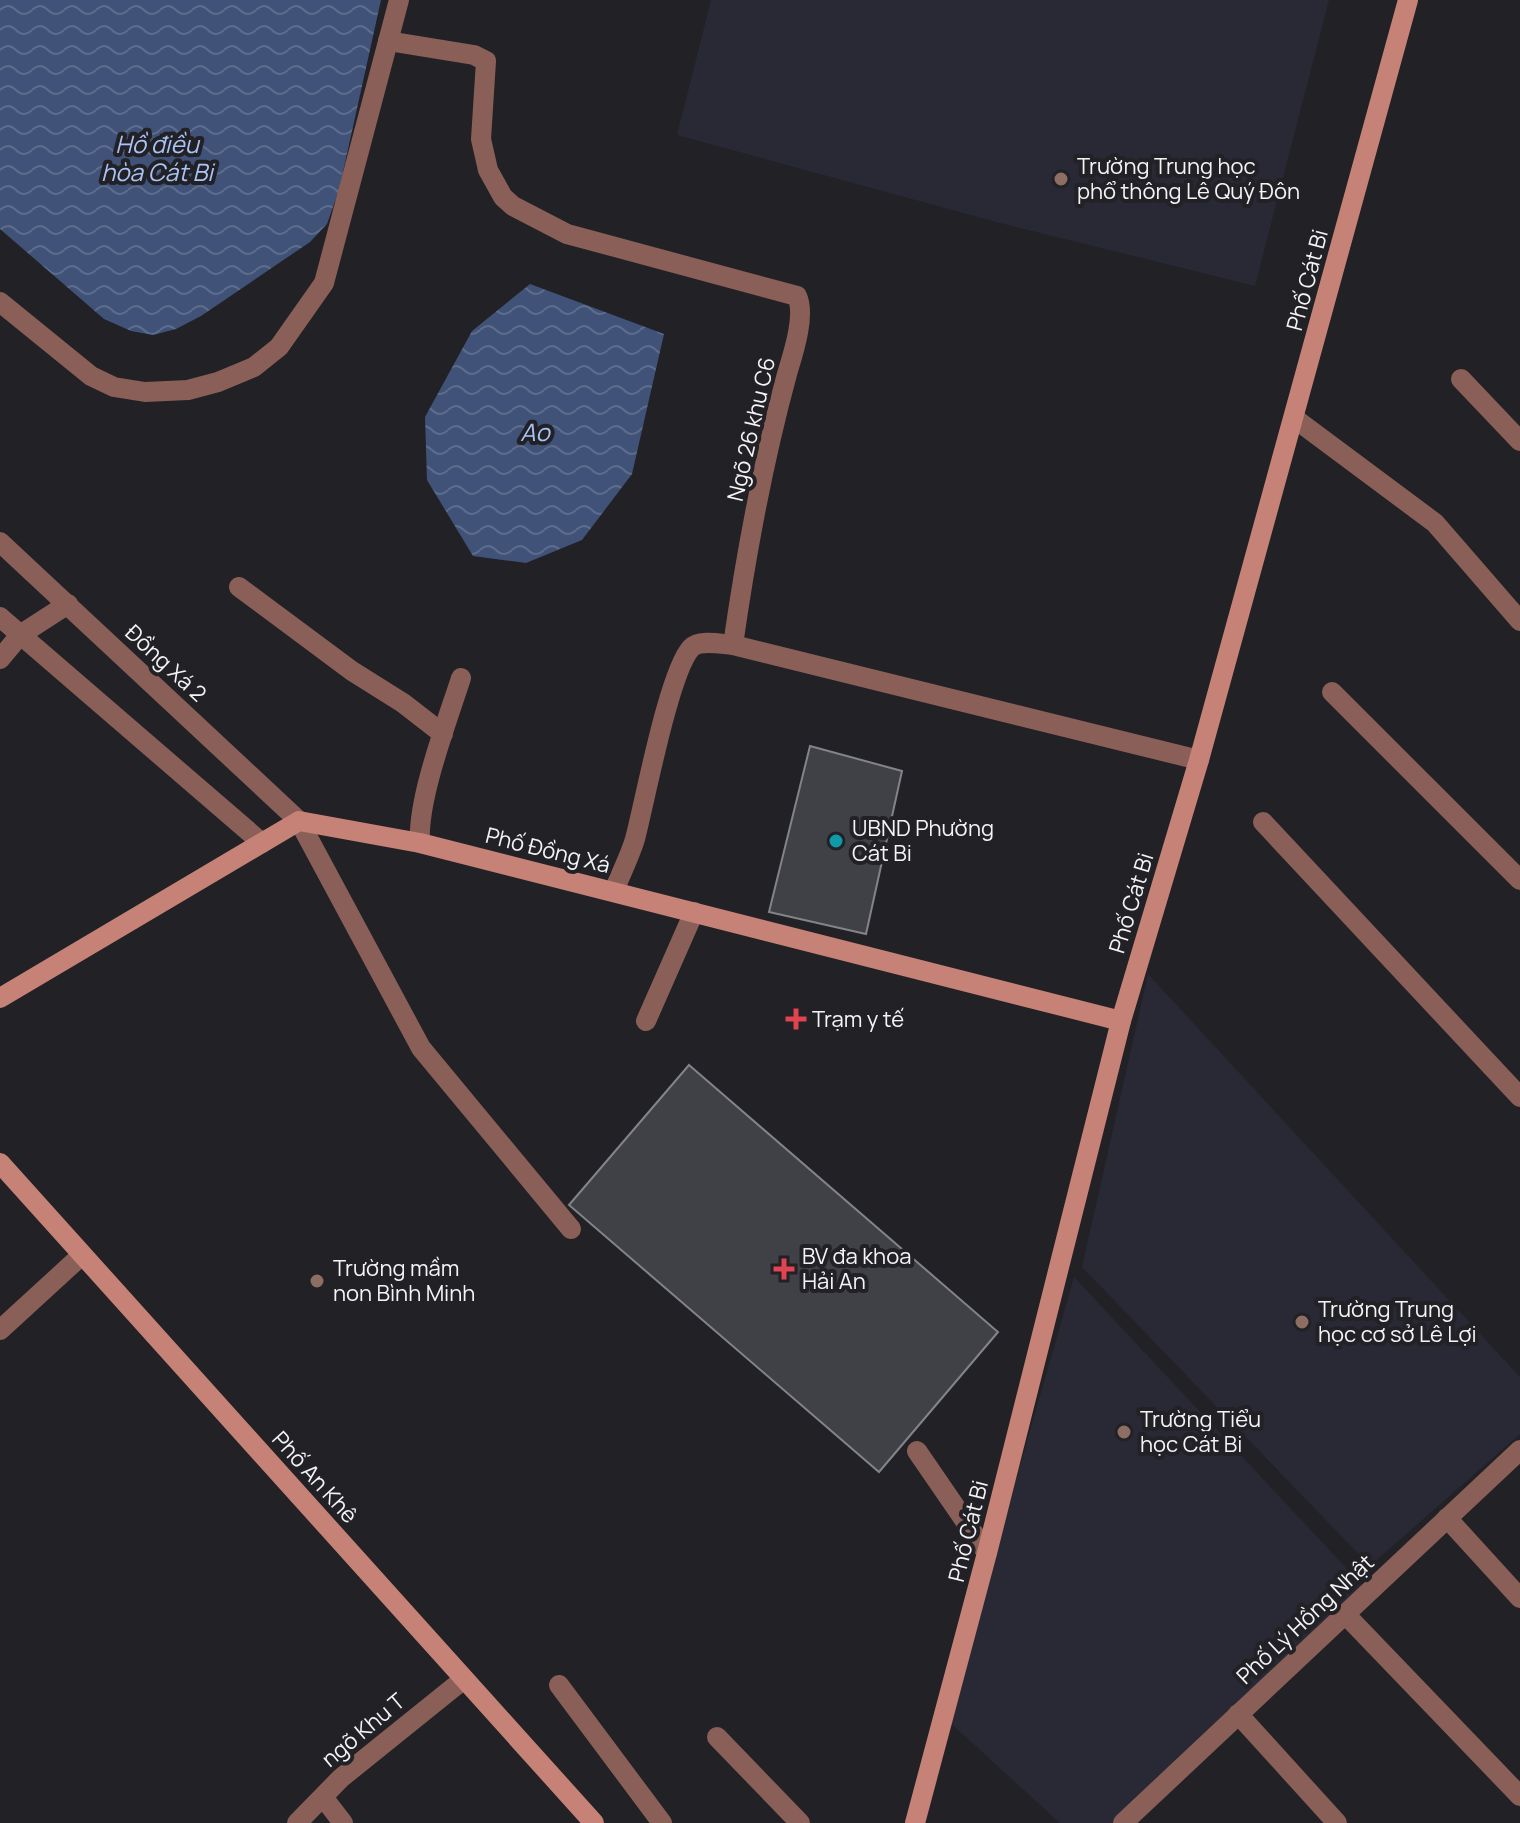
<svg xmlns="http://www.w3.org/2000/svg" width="1520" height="1823" font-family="Manrope,sans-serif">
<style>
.built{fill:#282934}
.water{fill:url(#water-waves)}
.building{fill:#404146;stroke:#83848a;stroke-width:2}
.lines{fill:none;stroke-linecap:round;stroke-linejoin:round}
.lane{stroke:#8a5f58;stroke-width:20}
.street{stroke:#8a5f58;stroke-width:20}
.secondary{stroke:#c68276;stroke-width:20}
.education-dot{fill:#8d6e63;stroke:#212126;stroke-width:3}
.culture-dot{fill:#0f9aa8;stroke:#212126;stroke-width:3}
.health-dot{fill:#e0444e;stroke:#212126;stroke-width:3}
.labels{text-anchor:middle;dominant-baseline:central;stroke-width:8;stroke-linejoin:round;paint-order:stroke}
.poi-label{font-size:22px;fill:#f4f4f8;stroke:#212126;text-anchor:start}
.street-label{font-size:22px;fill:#f4f4f8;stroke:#212126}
.water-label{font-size:24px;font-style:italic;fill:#aac3f7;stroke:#212126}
</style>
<defs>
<pattern id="water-waves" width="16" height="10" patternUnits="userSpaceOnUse" patternTransform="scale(2)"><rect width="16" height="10" fill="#405278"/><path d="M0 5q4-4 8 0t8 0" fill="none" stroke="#5c6c8c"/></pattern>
</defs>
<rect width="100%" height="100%" fill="#212126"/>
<g class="built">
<polygon points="711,0 1329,0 1255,286 1000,223 677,135"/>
<polygon points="1148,974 1520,1377 1520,1434 1370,1566 1082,1267"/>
<polygon points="1074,1277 1365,1588 1112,1823 1060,1823 947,1720"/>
</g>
<g class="water">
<polygon points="0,0 381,0 339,190 327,224 310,242 201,316 176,329 153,335 131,331 104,319 0,229"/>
<polygon points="530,284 664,334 632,474 582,540 526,563 473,556 427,480 425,417 472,331"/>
</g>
<g class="building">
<polygon points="810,746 902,771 866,934 769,912"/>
<polygon points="689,1065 998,1332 879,1472 569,1205"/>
</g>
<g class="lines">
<g class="lane">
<path d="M388 41 474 55 486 61 481 139 488 170 503 197 513 206 567 234 797 296C806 315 793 354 787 374 763 462 746 554 733 645L1199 760"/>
<polyline points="0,302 91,376 114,387 145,392 188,390 218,382 254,367 279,347 324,283 399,0"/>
<polyline points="1461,379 1520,441"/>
<polyline points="1294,418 1435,523 1520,621"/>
<polyline points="239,587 352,671 403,703 443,734"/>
<polyline points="0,659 20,635 68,604"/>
<polyline points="1332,692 1520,880"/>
<polyline points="299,821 421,1048 571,1229"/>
<polyline points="1263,822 1520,1097"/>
<path d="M420 843C417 799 447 722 461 678"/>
<path d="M614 891C621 873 630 856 635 839 645 801 669 672 691 648 700 639 720 644 733 645"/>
<polyline points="646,1021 694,912"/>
<polyline points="0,1330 82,1255"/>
<polyline points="917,1451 987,1553"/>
<polyline points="1447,1518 1520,1598"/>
<polyline points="1345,1614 1520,1796"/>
<polyline points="559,1685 662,1823"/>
<polyline points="1238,1714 1337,1823"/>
<polyline points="717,1737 800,1823"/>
<polyline points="323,1797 343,1823"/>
<polyline points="297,1823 341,1778 464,1679"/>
</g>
<g class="street">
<polyline points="0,542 299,821"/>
<polyline points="0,617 262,843"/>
<polyline points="1123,1823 1520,1450"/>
</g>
<g class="secondary">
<polyline points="0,998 299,821 420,843 1121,1021"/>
<polyline points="0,1163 594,1823"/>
<polyline points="915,1823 987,1553 1121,1021 1199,760 1408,0"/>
</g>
</g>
<g class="education-dot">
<circle cx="1061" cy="179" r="8"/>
<circle cx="317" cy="1281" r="8"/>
<circle cx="1302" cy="1322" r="8"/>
<circle cx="1124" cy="1432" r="8"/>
</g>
<circle class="culture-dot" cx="836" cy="841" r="8"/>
<g class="health-dot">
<path d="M792 1007h8v8h8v8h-8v8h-8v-8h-8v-8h8z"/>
<path d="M780 1257h8v8h8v8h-8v8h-8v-8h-8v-8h8z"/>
</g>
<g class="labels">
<g class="poi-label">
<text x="1077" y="166">Trường Trung học<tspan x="1077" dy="25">phổ thông Lê Quý Đôn</tspan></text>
<text x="852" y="828">UBND Phường<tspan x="852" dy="25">Cát Bi</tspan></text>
<text x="812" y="1019">Trạm y tế</text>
<text x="802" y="1256">BV đa khoa<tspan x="802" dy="25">Hải An</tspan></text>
<text x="333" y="1268">Trường mầm<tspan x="333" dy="25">non Bình Minh</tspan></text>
<text x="1318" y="1309">Trường Trung<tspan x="1318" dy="25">học cơ sở Lê Lợi</tspan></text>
<text x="1140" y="1419">Trường Tiểu<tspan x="1140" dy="25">học Cát Bi</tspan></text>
</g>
<g class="street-label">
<text transform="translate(1307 280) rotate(-75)">Phố Cát Bi</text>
<text transform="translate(751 429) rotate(-77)">Ngõ 26 khu C6</text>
<text transform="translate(166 663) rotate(43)">Đồng Xá 2</text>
<text transform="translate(548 850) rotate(14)">Phố Đồng Xá</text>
<text transform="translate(1131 903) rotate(-73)">Phố Cát Bi</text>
<text transform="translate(315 1477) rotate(48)">Phố An Khê</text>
<text transform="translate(968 1531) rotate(-76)">Phố Cát Bi</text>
<text transform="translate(1305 1619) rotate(-43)">Phố Lý Hồng Nhật</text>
<text transform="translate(363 1730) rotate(-40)">ngõ Khu T</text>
</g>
<g class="water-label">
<text x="157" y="143">Hồ điều<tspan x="157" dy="28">hòa Cát Bi</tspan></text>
<text x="535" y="431">Ao</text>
</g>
</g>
</svg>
